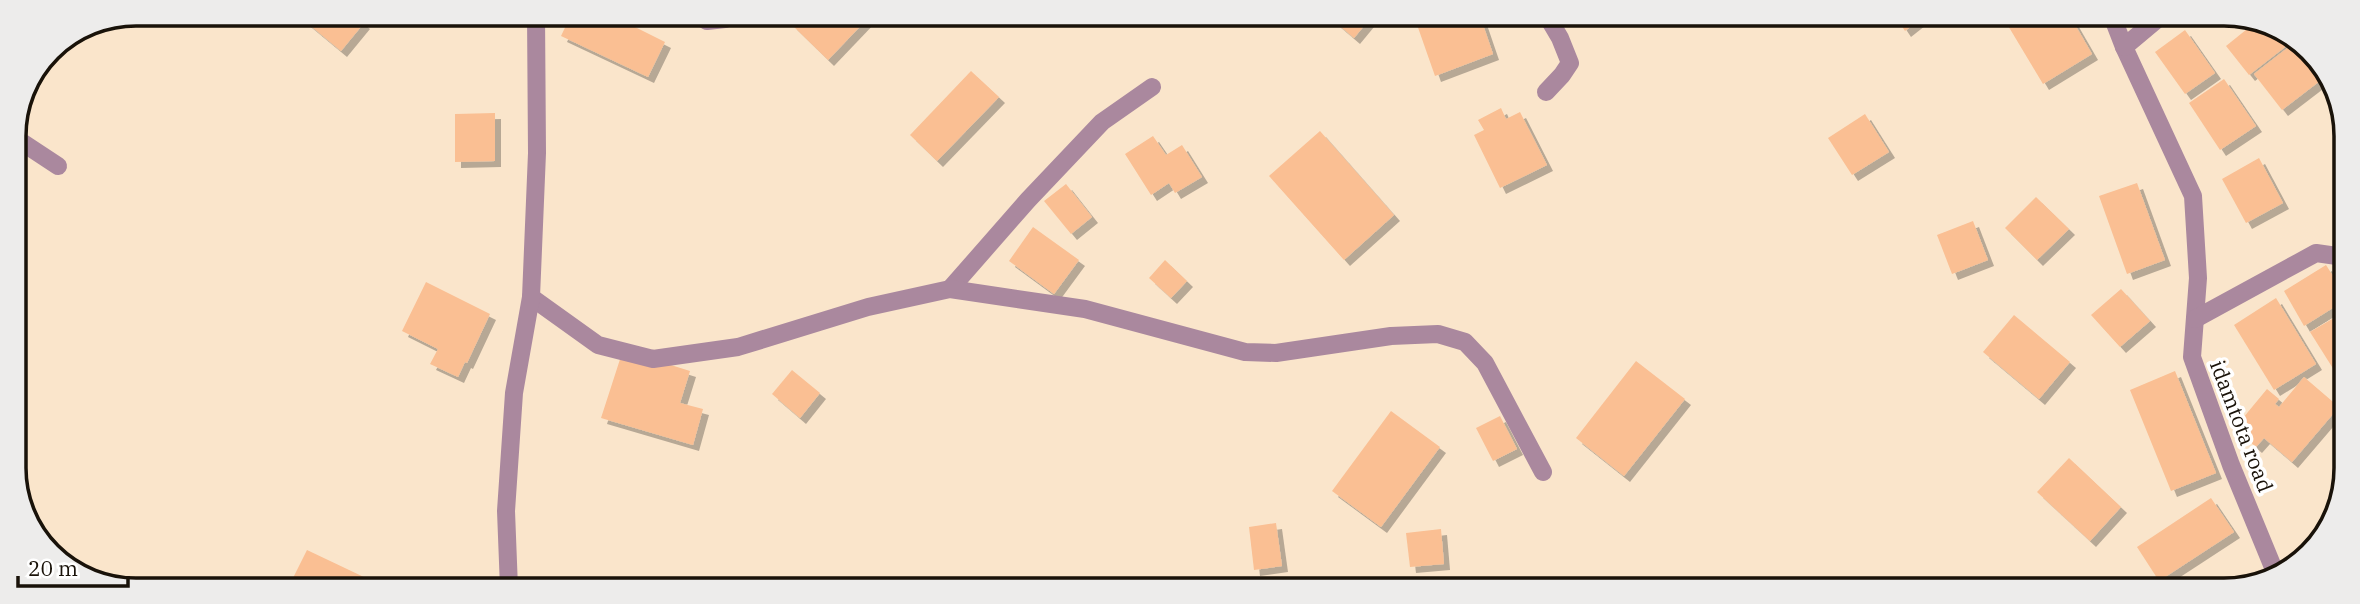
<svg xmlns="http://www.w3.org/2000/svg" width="2360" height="604" font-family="'IBM Plex Serif',serif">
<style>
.building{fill:#fabf93;filter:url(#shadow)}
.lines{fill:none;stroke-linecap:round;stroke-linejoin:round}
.minor{stroke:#aa889e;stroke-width:18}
.labels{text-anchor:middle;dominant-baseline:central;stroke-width:7;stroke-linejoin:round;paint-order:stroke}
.street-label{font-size:21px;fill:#191209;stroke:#fff}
.rim{fill:none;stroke:#191209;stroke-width:3.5}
</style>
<defs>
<filter id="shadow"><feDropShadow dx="6" dy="6" stdDeviation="0" flood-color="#0004"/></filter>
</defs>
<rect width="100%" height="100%" fill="#fae5cb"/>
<g class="building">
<polygon points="302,14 353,14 364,23 341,51 300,17"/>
<polygon points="571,15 631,15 627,23 665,42 648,77 561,36"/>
<polygon points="800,15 871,15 828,60 791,24"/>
<polygon points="1327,15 1373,15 1354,38"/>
<polygon points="1424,15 1480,16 1493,54 1435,76 1415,19"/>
<polygon points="1895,16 1924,16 1905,31"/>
<polygon points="2008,16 2070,16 2092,54 2043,84 2004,19"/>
<polygon points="2257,21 2293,41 2249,75 2226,46"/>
<polygon points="2185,30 2215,73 2185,94 2155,52"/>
<polygon points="2295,42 2325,77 2282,110 2254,74"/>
<polygon points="971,71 999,97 937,161 910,135"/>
<polygon points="2224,79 2256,126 2220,150 2189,103"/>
<polygon points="1501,108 1506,119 1520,112 1547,165 1500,188 1474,135 1484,130 1478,120"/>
<polygon points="495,113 495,161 455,162 455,114"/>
<polygon points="1865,114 1889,152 1852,175 1828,138"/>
<polygon points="1320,131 1394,215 1344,260 1269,176"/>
<polygon points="1153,136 1166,155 1182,145 1202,177 1175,193 1169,183 1151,195 1125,154"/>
<polygon points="2259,158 2283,203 2246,223 2222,179"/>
<polygon points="2137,183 2165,260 2127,274 2099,196"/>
<polygon points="1066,184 1092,217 1071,234 1044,201"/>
<polygon points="2036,197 2069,229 2037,260 2005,228"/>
<polygon points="1973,221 1988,260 1952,274 1937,235"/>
<polygon points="1033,227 1079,260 1054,294 1009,261"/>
<polygon points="1165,260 1187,281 1171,298 1149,278"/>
<polygon points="2326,265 2344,293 2344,301 2304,326 2284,291"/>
<polygon points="426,282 490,314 467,363 465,362 458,377 430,364 438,349 402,331"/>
<polygon points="2121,289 2150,321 2120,347 2091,315"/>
<polygon points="2276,298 2316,364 2274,390 2234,325"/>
<polygon points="2344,312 2344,375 2339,378 2310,332"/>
<polygon points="2014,315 2070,362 2039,399 1983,352"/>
<polygon points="623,350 690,371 680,403 703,409 693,445 601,418"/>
<polygon points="1636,361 1685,399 1624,476 1576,438"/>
<polygon points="792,370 820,393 800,418 772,394"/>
<polygon points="2175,371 2216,473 2171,491 2130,390"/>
<polygon points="2304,377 2339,407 2292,462 2264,438 2256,447 2248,440 2252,435 2238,424 2267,389 2279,399 2275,404 2279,407"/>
<polygon points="1391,411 1440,447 1381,527 1332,491"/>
<polygon points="1500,416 1517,449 1493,461 1476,428"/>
<polygon points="2069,458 2121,507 2090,541 2037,492"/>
<polygon points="2211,498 2234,532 2159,581 2137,547"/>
<polygon points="1276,523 1282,566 1254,570 1249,527"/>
<polygon points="1441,529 1444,564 1410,567 1406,533"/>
<polygon points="307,550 387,588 288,588"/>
<polygon points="1310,584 1310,589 1260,589 1260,587"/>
</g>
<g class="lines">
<g class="minor">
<polyline points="697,15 707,21 725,19 731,15"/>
<polyline points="2112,16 2124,47 2193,196 2198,278 2192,357 2231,465 2275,572"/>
<polyline points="2124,47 2161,16"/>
<polyline points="1546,92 1562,75 1570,63 1560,38 1547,16"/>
<polyline points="14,137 58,166"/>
<polyline points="950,289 1028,200 1102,122 1152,87"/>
<polyline points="531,297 598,345 653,359 738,347 868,307 950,289 1085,309 1245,352 1276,353 1391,336 1438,334 1465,342 1485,363 1543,472"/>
<polyline points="2195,319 2316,253 2344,257"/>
<polyline points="509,588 506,511 514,393 531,297 537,153 536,14"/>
</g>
</g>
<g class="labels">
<g class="street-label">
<text transform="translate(2242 426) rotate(69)">idamtota road</text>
</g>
</g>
<path d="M0 0H2360V604H0ZM136 26H2224A110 110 0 0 1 2334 136V468A110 110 0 0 1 2224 578H136A110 110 0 0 1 26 468V136A110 110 0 0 1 136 26Z" fill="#edeceb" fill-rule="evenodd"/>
<path class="rim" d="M136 26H2224A110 110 0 0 1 2334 136V468A110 110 0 0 1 2224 578H136A110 110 0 0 1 26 468V136A110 110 0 0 1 136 26Z"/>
<path d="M18 576v10h110v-10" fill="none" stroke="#191209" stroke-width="3.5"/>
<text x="28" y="576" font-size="21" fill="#191209" stroke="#ffffff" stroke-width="5" paint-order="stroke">20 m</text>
</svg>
